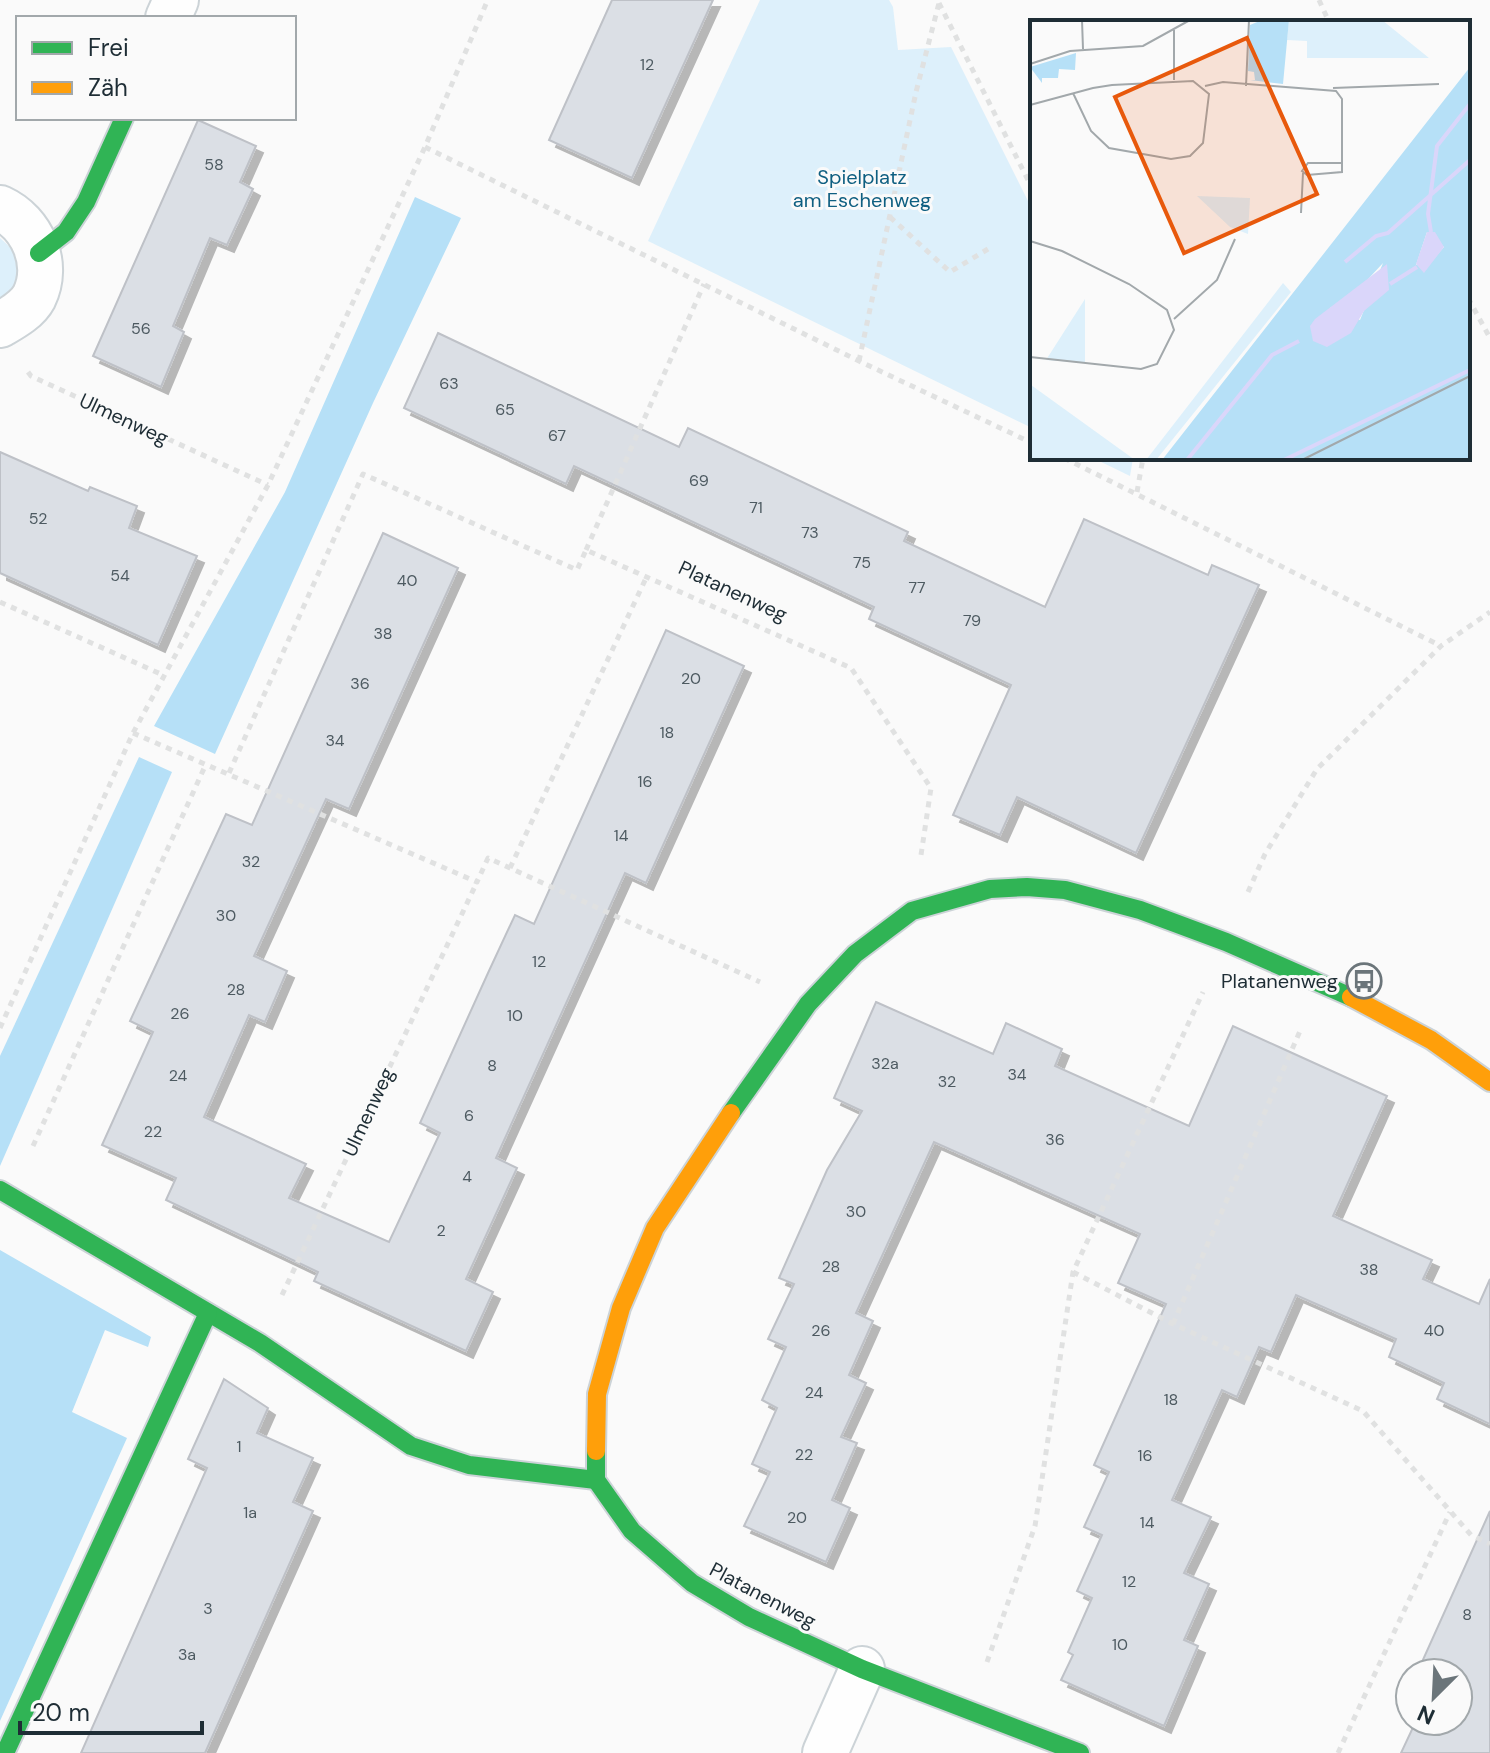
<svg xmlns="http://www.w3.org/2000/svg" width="1490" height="1753" font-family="'DM Sans',sans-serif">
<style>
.green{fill:#ddf0fb}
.forest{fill:#b6e0f7}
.building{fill:#dbdfe5;stroke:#bec1c7;stroke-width:2;filter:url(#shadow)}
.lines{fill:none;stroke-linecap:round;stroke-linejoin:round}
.street-casing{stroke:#ccd3d7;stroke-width:48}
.fast-casing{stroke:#ccd3d7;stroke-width:22}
.slow-casing{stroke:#ccd3d7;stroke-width:22}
.path{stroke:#e0e1e1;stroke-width:5;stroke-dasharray:6 6;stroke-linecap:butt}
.street{stroke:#fefefe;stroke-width:44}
.fast{stroke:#30b455;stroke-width:18}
.slow{stroke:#ff9f0a;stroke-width:18}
.labels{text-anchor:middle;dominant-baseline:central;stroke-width:6;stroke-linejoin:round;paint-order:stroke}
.number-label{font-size:16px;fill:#4d5a61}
.park-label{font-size:20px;fill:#0f5f81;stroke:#fafafa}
.street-label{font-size:20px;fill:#1e2d35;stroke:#fafafa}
.poi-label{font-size:20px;fill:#1e2d35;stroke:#fafafa;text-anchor:end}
.inset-river{fill:none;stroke:#dad6fa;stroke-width:4}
.inset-road{fill:none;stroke:#a2a8ab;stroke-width:2}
.view{fill:#e8590c;fill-opacity:0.15;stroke:#e8590c;stroke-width:4}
.inset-edge{fill:none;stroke:#1e2d35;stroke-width:4}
</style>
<defs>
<filter id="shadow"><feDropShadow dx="7" dy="7" stdDeviation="0" flood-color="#0004"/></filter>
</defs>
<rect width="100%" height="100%" fill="#fafafa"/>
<g class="green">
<polygon points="760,0 889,0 893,7 898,50 951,47 1032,209 1032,428 648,241"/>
<path d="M0 238C23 257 21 270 10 296L0 300Z"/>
<polygon points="1093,458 1133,458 1130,476"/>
</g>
<g class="forest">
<polygon points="415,197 461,218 373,403 215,754 154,726 285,492"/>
<polygon points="139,757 172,772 0,1166 0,1056"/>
<polygon points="0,1250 151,1337 148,1347 105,1330 72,1412 127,1438 0,1721"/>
</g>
<g class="building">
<polygon points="612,0 713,0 632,178 549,140"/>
<polygon points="198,120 256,146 240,182 253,189 227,245 210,238 173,326 184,332 161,387 93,356"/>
<polygon points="438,333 679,447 688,428 908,532 904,541 1045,607 1084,519 1208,575 1212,565 1259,585 1136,853 1017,797 1000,835 953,815 1011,685 869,619 874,607 574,466 566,484 404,408"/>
<polygon points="0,452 88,491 90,487 137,506 129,528 197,556 158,645 0,573"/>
<polygon points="383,533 458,568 349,809 326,799 254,956 287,971 265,1022 249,1015 204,1117 306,1164 289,1198 389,1242 440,1133 420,1123 488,973 515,915 534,924 666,630 744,666 646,883 625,873 496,1158 517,1168 466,1279 493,1292 466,1351 314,1281 318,1272 166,1200 176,1178 102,1145 153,1032 130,1021 176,922 226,814 252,825"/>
<polygon points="876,1002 993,1054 1006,1023 1062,1049 1055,1066 1189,1126 1233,1026 1279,1047 1387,1096 1333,1216 1432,1260 1423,1279 1479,1304 1490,1279 1490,1424 1437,1399 1444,1383 1389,1357 1396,1339 1296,1295 1271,1352 1259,1347 1237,1397 1222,1390 1172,1500 1211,1517 1184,1573 1209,1584 1184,1640 1198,1646 1164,1726 1061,1680 1073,1655 1068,1652 1092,1598 1077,1591 1102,1535 1084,1527 1109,1472 1094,1465 1166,1304 1118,1283 1140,1234 934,1142 856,1313 873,1321 849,1375 866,1383 841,1437 857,1443 832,1500 850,1508 826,1562 744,1526 770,1472 752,1464 777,1408 762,1400 786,1347 768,1339 794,1284 779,1278 827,1170 862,1111 834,1098"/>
<polygon points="224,1379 268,1408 257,1433 313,1458 293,1502 313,1511 205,1753 81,1753 207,1468 188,1459"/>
<polygon points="1490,1511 1490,1753 1401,1753 1416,1721 1458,1721 1458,1673 1417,1673"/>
</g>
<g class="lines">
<defs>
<g id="street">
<polyline points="168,18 176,0"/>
<path d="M0 208C33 223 50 264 34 297 27 310 12 318 0 325"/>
<polyline points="825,1753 862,1669"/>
</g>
<g id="fast">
<polyline points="39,253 66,232 86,202 124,118"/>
<polyline points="731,1113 808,1004 855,954 912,911 990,889 1027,887 1065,890 1140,910 1226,942 1351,997"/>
<polyline points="0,1190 260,1343 411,1446 469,1465 596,1480"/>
<polyline points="596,1451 596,1480 632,1531 692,1583 749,1617 862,1669 1080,1753"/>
<polyline points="5,1753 208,1313"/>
</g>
<g id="slow">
<polyline points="1351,997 1431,1040 1490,1082"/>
<polyline points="596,1451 597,1394 621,1308 655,1228 731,1113"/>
</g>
</defs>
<use href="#street" class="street-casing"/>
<use href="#fast" class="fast-casing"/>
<use href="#slow" class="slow-casing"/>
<g class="path">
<polyline points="1319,0 1329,22"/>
<polyline points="939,3 1032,188"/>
<polyline points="425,147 859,361 1032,443"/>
<polyline points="890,217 950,272 988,249"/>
<polyline points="1468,298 1490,338"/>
<polyline points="859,361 916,92 939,3"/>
<polyline points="28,372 31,376 268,485"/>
<polyline points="1064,458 1441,646"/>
<polyline points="1137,492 1143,458"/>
<polyline points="586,550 704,284"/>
<polyline points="0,602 163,675"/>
<polyline points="133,733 477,882 488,858 760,982"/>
<polyline points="229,773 363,474 577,570 586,550 851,668 931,788 921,855"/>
<polyline points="510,868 647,576"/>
<polyline points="1248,892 1265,854 1317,769 1441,646 1490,612"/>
<polyline points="0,1028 133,733 268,485 425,147 486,4 485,0"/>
<polyline points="33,1146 206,764"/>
<polyline points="1073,1272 1173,1324 1363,1411 1471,1535 1490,1544"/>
<polyline points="282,1295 477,882"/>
<polyline points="1173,1324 1300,1031"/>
<polyline points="987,1662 1035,1526 1073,1272 1203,992"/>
<polyline points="1338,1753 1450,1512"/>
</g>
<use href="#street" class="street"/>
<use href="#fast" class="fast"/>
<use href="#slow" class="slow"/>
</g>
<defs>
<symbol id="bus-ring" viewBox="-11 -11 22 22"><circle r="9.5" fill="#fafafa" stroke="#6b757a" stroke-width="1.5"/><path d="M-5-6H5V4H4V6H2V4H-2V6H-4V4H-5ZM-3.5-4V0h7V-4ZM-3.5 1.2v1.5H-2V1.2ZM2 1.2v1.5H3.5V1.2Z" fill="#6b757a"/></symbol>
</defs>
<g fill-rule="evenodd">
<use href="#bus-ring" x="1344" y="961" width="40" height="40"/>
</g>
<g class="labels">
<g class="number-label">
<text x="647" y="64">12</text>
<text x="214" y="164">58</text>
<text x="141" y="328">56</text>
<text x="449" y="383">63</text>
<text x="505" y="409">65</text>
<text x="557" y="435">67</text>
<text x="699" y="480">69</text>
<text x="756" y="507">71</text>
<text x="38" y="518">52</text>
<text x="810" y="532">73</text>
<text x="862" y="562">75</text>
<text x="120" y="575">54</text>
<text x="407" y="580">40</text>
<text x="917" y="587">77</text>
<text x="972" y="620">79</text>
<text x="383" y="633">38</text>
<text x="691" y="678">20</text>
<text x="360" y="683">36</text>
<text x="667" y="732">18</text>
<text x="335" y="740">34</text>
<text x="645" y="781">16</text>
<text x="621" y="835">14</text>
<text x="251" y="861">32</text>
<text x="226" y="915">30</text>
<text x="539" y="961">12</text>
<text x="236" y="989">28</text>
<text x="180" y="1013">26</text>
<text x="515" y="1015">10</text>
<text x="885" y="1063">32a</text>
<text x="492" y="1065">8</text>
<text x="1017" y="1074">34</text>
<text x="178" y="1075">24</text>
<text x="947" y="1081">32</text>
<text x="469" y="1115">6</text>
<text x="153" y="1131">22</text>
<text x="1055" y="1139">36</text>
<text x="467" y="1176">4</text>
<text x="856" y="1211">30</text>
<text x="441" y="1230">2</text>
<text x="831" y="1266">28</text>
<text x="1369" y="1269">38</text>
<text x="821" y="1330">26</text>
<text x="1434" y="1330">40</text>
<text x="814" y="1392">24</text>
<text x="1171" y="1399">18</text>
<text x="239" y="1446">1</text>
<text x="804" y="1454">22</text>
<text x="1145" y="1455">16</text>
<text x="250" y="1512">1a</text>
<text x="797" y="1517">20</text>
<text x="1147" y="1522">14</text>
<text x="1129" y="1581">12</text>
<text x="208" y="1608">3</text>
<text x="1467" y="1614">8</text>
<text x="1120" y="1644">10</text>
<text x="187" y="1654">3a</text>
</g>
<g class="park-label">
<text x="862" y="177">Spielplatz<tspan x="862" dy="23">am Eschenweg</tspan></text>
</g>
<g class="street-label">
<text transform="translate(124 419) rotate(25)">Ulmenweg</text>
<text transform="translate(733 591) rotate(25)">Platanenweg</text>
<text transform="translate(368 1112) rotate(-65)">Ulmenweg</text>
<text transform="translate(763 1595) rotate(28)">Platanenweg</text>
</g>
<g class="poi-label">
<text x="1338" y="981">Platanenweg</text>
</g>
</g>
<g transform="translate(1030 20)">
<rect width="440" height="440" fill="#fafafa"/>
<path d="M259 0H352L399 38H277V21L257 20ZM167 176 220 178 218 214 200 207ZM253 263 261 272 126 440H116ZM55 279V343L16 340ZM1 365 105 440H0Z" fill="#ddf0fb"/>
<path d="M232 0H259L253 64 220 60H225L224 52 218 51 220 5ZM46 33 45 50 29 49 28 58H12V63L0 47ZM440 47V440H132ZM397 212 414 227 402 241 386 245ZM353 243 330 300 300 288 327 271Z" fill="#b6e0f7" fill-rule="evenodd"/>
<path d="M397 212H405L414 227 394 253 386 244ZM357 244 359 270 334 291 321 313 297 327 283 321 280 306 285 299Z" fill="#dad6fa"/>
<path class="inset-river" d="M401 212 398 194 407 126 440 84M315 242 346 216 358 213 440 140M360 264 387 247M157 440 242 335 269 321M254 440 440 350"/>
<path class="inset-road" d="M52 0 53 29M144 10V60M0 44 40 31 113 26 160 0M175 66 193 62 306 71 312 79V152L277 155 272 151 278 143H312M216 66 219 0M303 68 409 64M0 85 63 68 82 65 163 61 179 74 173 123 160 136 141 139 79 128 61 111 43 73M271 193 273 153M0 221 32 231 99 264 137 290 144 310 127 344 111 349 0 337M144 299 187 260 205 219M272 440 440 356"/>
<path class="view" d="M217 18 287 174 154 233 85 77Z"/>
<rect width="440" height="440" class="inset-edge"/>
</g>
<rect x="16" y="16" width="280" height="104" fill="#fafafa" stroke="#a2a8ab" stroke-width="2"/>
<rect x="32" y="42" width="40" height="12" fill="#30b455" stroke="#a2a8ab" stroke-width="2"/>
<text x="88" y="56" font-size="24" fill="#1e2d35">Frei</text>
<rect x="32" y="82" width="40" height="12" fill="#ff9f0a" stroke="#a2a8ab" stroke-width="2"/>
<text x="88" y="96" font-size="24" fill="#1e2d35">Zäh</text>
<g transform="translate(1434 1697) rotate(204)"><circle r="38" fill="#fafafa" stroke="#a2a8ab" stroke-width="2"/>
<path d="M0-6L14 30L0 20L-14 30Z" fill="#6b757a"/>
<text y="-12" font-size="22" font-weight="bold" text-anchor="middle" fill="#1e2d35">N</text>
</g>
<path d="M20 1721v12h182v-12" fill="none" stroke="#1e2d35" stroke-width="4"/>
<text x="32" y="1721" font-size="24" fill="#1e2d35" stroke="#fafafa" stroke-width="6" paint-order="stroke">20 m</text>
</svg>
